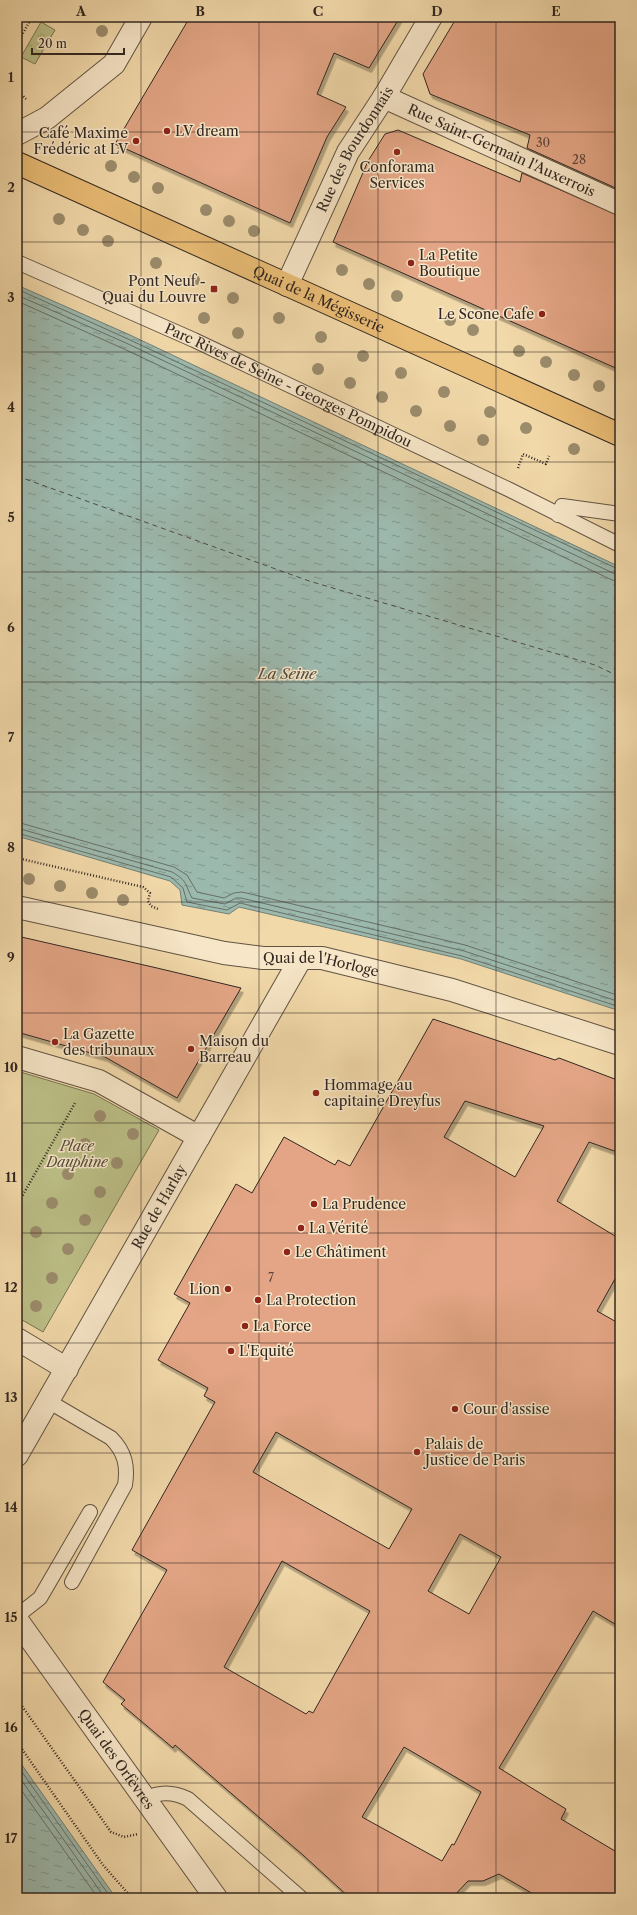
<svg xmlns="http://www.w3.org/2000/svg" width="637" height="1915" font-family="'Libre Caslon Text',serif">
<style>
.grass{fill:url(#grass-tufts);stroke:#777354}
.park{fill:#bcbf87;stroke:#777354}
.water{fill:url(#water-ripples);stroke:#727f76}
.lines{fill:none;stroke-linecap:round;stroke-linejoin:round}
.shore{stroke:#677068;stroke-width:1}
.ferry{stroke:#4c4c44;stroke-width:1;stroke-dasharray:5 4;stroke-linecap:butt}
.building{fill:#e3a585;stroke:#322721;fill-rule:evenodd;filter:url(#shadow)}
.lane-casing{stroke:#625443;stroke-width:16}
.street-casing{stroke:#625443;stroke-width:24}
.primary-casing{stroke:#322721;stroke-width:24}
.path{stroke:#322721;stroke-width:2.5;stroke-dasharray:1 2;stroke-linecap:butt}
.lane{stroke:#f7e6c8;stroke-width:14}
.street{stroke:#f7e6c8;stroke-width:22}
.primary{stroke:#e9bc75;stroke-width:22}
.tree{fill:#9b8c6c}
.grid{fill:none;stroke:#322721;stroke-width:1;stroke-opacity:0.55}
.poi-dot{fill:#8f2418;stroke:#f7e6c8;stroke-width:1.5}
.labels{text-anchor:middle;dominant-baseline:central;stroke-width:3;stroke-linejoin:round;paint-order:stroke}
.number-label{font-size:12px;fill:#5e463a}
.poi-label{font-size:14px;fill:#322721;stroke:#f7e6c8;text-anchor:start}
.street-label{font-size:14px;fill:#322721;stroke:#f7e6c8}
.park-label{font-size:14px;font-style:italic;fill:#544d3a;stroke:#f7e6c8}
.water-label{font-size:15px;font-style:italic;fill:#4c4c44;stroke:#f7e6c8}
.neatline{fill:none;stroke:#322721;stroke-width:1.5}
.grid-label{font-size:13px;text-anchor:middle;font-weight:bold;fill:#322721}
</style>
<defs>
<pattern id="grass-tufts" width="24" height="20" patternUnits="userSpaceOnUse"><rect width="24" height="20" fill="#bcbf87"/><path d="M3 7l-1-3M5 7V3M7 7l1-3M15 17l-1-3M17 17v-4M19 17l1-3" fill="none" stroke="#a2a474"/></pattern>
<pattern id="water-ripples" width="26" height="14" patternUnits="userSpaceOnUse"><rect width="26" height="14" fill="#9cb9ae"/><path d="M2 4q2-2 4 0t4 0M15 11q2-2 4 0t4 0" fill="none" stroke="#80968d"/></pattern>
<filter id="shadow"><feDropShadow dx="2.5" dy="4.5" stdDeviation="0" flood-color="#0004"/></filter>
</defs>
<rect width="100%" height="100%" fill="#f2d9aa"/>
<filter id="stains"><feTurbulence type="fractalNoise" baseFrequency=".005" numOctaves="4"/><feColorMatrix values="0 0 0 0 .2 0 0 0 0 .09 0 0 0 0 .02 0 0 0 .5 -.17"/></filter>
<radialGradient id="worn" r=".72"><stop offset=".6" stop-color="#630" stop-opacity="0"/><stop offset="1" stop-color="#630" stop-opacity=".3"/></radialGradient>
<polygon class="grass" points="41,22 55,30 35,64 21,57"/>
<polygon class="park" points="17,1071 94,1094 159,1130 43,1332 17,1317"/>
<g class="water">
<polygon points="17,285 130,335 620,567 620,1011 461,959 239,907 229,914 182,905 180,890 170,881 17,836"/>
<polygon points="17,1758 116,1898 17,1898"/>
</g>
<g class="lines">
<g class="shore">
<polyline points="17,289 128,339 620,570"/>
<polyline points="17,295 126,343 615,574 620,575"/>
<polyline points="17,301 124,349 612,580 620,581"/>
<polyline points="17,822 174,867 187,875 197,892 224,898 234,893 242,892 465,945 620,996"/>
<path d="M17 828 172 872C188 881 185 885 192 898L225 904 236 898H241L464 951 620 1002"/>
<polyline points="17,833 171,877 183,888 187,902 227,910 240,903 462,956 620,1007"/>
<polyline points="17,1765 111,1898"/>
<polyline points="17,1774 105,1898"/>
<polyline points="17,1784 98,1898"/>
</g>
<polyline class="ferry" points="17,476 309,581 595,665 620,677"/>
</g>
<g class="building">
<polygon points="190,17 400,17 369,68 334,53 317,94 346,107 327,137 290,223 115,144"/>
<polygon points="457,17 620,17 620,190 527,148 530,135 430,94 423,74"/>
<polygon points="398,130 520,182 522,173 620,216 620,370 333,242 368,161 385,134"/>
<polygon points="17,936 157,968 241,988 177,1098 105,1057 17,1032"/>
<path d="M433 1019 555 1060 559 1058 620 1081V1153L589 1142 557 1201 620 1239V1270L597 1311 620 1324V1627L593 1611 499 1768 566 1809 561 1819 620 1854V1898H540L499 1874 483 1881H468L452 1898H350L303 1855 175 1745 173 1748 121 1704 125 1700 103 1682 167 1570 132 1550 215 1402 204 1396 208 1388 158 1360 190 1303 174 1294 236 1184 252 1193 284 1137 335 1165 338 1160 350 1166ZM465 1101 544 1126 515 1177 444 1137ZM276 1432 412 1509 389 1549 253 1472ZM460 1534 501 1557 469 1614 428 1591ZM282 1561 370 1611 313 1713 309 1711 306 1714 224 1667ZM404 1747 481 1792 454 1845 452 1844 442 1861 362 1817Z"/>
</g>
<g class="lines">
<defs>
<g id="lane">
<path id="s1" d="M17 262 194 340 510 490 620 545"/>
<polyline points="558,515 562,506 620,514"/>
<path d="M48 1401 111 1438C125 1452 128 1466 125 1485L72 1582"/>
<polyline points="17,1616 40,1598 90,1512"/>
<path d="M146 1799C160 1791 173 1792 188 1799L301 1898"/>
</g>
<g id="street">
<path id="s2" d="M384 97 620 204"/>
<polyline points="17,134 47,118 114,64 141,17"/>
<path id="s3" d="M287 285 348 152 384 97 431 17"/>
<path id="s4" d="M17 907 224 953 263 958H322L452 990 620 1044"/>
<polyline points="17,1057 99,1081 199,1137"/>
<polyline points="17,1339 67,1369"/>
<path id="s5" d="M17 1455 301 958"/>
<path id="s6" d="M17 1620 216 1898"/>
</g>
<g id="primary">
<path id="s7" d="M17 163 620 435"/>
</g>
</defs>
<use href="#lane" class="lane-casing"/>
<use href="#street" class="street-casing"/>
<use href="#primary" class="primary-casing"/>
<g class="path">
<polyline points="17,44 32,17"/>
<polyline points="17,90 26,99"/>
<polyline points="518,468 523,454 546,464 549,456"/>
<polyline points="17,858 143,887 150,893 148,901 151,906 158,909"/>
<polyline points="17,1198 20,1200 75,1103"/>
<polyline points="17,1206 20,1200"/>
<polyline points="17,1699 111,1832 124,1837 138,1834"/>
<polyline points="17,1742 103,1865 132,1898"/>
</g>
<use href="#lane" class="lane"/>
<use href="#street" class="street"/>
<use href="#primary" class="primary"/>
</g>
<g class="tree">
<circle cx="102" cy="31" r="6"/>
<circle cx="111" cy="166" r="6"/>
<circle cx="134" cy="177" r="6"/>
<circle cx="158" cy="188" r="6"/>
<circle cx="206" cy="210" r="6"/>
<circle cx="59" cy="219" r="6"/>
<circle cx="229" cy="221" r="6"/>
<circle cx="83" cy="230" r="6"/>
<circle cx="254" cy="231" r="6"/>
<circle cx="108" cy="241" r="6"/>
<circle cx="156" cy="263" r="6"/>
<circle cx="342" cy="270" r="6"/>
<circle cx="194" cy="280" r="6"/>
<circle cx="369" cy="284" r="6"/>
<circle cx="397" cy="296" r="6"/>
<circle cx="233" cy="298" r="6"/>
<circle cx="204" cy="318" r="6"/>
<circle cx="279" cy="318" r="6"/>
<circle cx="450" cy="320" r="6"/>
<circle cx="473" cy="330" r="6"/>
<circle cx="238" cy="333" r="6"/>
<circle cx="321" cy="337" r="6"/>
<circle cx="519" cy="351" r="6"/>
<circle cx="363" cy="356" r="6"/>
<circle cx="546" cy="362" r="6"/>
<circle cx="318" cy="369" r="6"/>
<circle cx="401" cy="373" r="6"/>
<circle cx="574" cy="375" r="6"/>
<circle cx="350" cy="383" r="6"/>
<circle cx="599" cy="386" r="6"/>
<circle cx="444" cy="392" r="6"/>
<circle cx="382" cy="397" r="6"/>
<circle cx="416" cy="411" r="6"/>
<circle cx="490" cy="412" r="6"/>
<circle cx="450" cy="426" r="6"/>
<circle cx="526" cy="428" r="6"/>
<circle cx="483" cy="440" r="6"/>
<circle cx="574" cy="449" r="6"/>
<circle cx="29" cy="879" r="6"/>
<circle cx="60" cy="886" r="6"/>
<circle cx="92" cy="893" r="6"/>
<circle cx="123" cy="900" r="6"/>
<circle cx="100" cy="1116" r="6"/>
<circle cx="133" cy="1134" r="6"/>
<circle cx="85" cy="1144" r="6"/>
<circle cx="117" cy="1163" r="6"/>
<circle cx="68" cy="1174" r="6"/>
<circle cx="100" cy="1192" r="6"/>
<circle cx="52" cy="1203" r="6"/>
<circle cx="85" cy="1220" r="6"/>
<circle cx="36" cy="1232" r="6"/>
<circle cx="68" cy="1249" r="6"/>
<circle cx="52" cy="1278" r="6"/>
<circle cx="36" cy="1306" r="6"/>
</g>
<path class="grid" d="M141 17V1898M259 17V1898M378 17V1898M496 17V1898M17 132H620M17 242H620M17 352H620M17 462H620M17 572H620M17 682H620M17 792H620M17 902H620M17 1013H620M17 1123H620M17 1233H620M17 1343H620M17 1453H620M17 1563H620M17 1673H620M17 1783H620"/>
<g class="poi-dot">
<circle cx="167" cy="131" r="4"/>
<circle cx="136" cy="141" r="4"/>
<circle cx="397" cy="152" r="4"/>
<circle cx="411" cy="263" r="4"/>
<rect x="210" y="285" width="8" height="8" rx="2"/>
<circle cx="542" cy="314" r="4"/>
<circle cx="55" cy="1042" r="4"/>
<circle cx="191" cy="1049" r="4"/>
<circle cx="316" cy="1093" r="4"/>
<circle cx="314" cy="1204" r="4"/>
<circle cx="301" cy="1228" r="4"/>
<circle cx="287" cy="1252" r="4"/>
<circle cx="228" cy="1289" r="4"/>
<circle cx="258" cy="1300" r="4"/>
<circle cx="245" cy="1326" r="4"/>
<circle cx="231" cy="1351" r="4"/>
<circle cx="455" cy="1409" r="4"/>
<circle cx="417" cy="1452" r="4"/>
</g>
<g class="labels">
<g class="number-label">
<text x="543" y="142">30</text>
<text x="579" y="159">28</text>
<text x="271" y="1277">7</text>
</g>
<g class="poi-label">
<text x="175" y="131">LV dream</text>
<text x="128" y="133" text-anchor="end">Café Maxime<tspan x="128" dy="16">Frédéric at LV</tspan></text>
<text x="397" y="167" text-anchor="middle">Conforama<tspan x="397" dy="16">Services</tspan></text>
<text x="419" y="255">La Petite<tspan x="419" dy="16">Boutique</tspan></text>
<text x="206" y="281" text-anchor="end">Pont Neuf -<tspan x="206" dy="16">Quai du Louvre</tspan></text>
<text x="534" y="314" text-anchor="end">Le Scone Cafe</text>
<text x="63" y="1034">La Gazette<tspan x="63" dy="16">des tribunaux</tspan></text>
<text x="199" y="1041">Maison du<tspan x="199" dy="16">Barreau</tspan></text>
<text x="324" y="1085">Hommage au<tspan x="324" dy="16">capitaine Dreyfus</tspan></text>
<text x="322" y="1204">La Prudence</text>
<text x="309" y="1228">La Vérité</text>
<text x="295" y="1252">Le Châtiment</text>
<text x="220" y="1289" text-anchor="end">Lion</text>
<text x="266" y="1300">La Protection</text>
<text x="253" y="1326">La Force</text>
<text x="239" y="1351">L'Equité</text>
<text x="463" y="1409">Cour d'assise</text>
<text x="425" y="1444">Palais de<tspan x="425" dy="16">Justice de Paris</tspan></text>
</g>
<g class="street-label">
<text stroke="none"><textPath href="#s3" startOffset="152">Rue des Bourdonnais</textPath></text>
<text stroke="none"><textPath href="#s2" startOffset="129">Rue Saint-Germain l'Auxerrois</textPath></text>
<text stroke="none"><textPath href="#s7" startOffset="331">Quai de la Mégisserie</textPath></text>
<text stroke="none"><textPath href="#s1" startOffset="298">Parc Rives de Seine - Georges Pompidou</textPath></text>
<text stroke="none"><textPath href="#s4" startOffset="310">Quai de l'Horloge</textPath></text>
<text stroke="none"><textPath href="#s5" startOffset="286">Rue de Harlay</textPath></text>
<text stroke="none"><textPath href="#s6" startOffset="171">Quai des Orfèvres</textPath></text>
</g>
<g class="park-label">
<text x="77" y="1146">Place<tspan x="77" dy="16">Dauphine</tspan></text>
</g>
<g class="water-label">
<text x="287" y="673">La Seine</text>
</g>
</g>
<rect width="637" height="1915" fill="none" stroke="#f2d9aa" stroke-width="44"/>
<path d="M32 48v6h92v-6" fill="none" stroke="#322721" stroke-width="2"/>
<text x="38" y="48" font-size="12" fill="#322721" stroke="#f7e6c8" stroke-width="3" paint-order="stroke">20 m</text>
<rect x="22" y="22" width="593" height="1871" class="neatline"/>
<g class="grid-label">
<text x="81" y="16">A</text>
<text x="200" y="16">B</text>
<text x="318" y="16">C</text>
<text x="437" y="16">D</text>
<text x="556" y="16">E</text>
<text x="11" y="82">1</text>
<text x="11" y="192">2</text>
<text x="11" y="302">3</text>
<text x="11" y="412">4</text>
<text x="11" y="522">5</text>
<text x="11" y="632">6</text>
<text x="11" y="742">7</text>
<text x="11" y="852">8</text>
<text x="11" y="962">9</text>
<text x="11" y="1072">10</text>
<text x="11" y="1182">11</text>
<text x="11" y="1292">12</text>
<text x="11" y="1402">13</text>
<text x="11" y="1512">14</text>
<text x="11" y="1622">15</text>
<text x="11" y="1732">16</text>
<text x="11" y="1843">17</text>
</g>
<rect width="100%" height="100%" filter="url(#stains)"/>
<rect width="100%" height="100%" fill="url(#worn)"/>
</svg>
